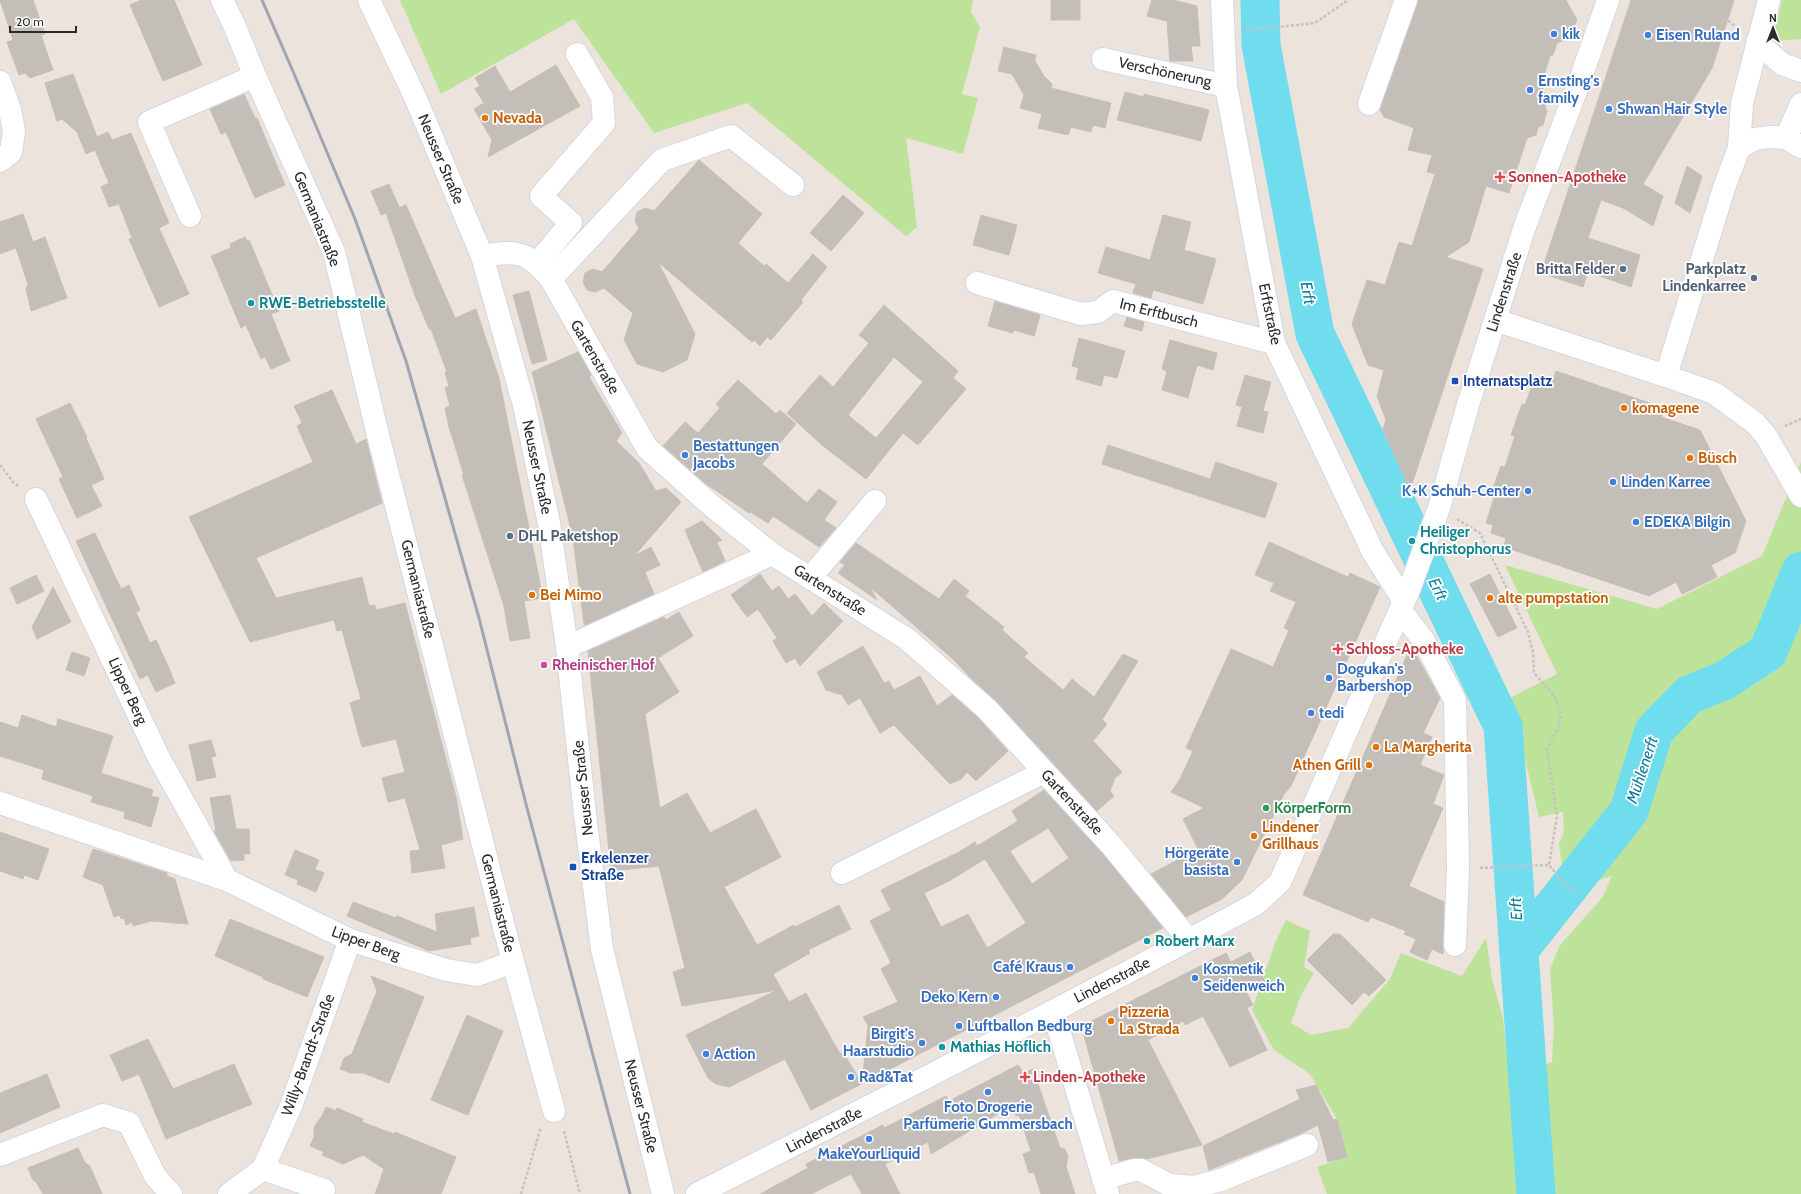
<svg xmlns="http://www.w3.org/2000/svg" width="1801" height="1194" font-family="Cabin,sans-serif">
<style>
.green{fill:#bce399}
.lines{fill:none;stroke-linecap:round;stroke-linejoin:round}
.river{stroke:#6fddee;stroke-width:39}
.building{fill:#c4beb8;stroke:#c8bfb6;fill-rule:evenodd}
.minor-casing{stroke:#d1d7e3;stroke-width:24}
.path{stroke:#c3c3c3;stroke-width:2.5;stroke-dasharray:3 2;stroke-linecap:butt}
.minor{stroke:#fff;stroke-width:22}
.rail{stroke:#9fa5b4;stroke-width:3}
.shop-dot{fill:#3f7fe0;stroke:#fff;stroke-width:1.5}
.food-dot{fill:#e8710a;stroke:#fff;stroke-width:1.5}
.health-dot{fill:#e0444e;stroke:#fff;stroke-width:1.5}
.service-dot{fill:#5c6f8a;stroke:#fff;stroke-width:1.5}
.culture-dot{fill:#0f9aa8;stroke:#fff;stroke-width:1.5}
.transit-dot{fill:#1a4fb4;stroke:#fff;stroke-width:1.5}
.hotel-dot{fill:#d1479c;stroke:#fff;stroke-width:1.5}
.leisure-dot{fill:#2e9e5b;stroke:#fff;stroke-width:1.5}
.labels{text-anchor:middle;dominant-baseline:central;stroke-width:3.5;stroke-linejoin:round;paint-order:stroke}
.shop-label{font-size:15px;font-weight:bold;fill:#366cbe;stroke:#fff;text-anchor:start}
.street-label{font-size:15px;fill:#2a2a2a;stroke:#fff}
.food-label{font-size:15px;font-weight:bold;fill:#c56008;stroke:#fff;text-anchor:start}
.health-label{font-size:15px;font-weight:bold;fill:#be3a42;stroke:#fff;text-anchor:start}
.service-label{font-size:15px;font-weight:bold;fill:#4e5e75;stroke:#fff;text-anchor:end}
.culture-label{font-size:15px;font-weight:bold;fill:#0d838f;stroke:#fff;text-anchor:start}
.transit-label{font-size:15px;font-weight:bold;fill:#164399;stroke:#fff;text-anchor:start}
.hotel-label{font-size:15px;font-weight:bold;fill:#b23c85;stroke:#fff;text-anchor:start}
.leisure-label{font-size:15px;font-weight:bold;fill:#27864d;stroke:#fff;text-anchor:start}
.water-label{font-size:16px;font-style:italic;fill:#0e7d9b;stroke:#fff}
</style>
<rect width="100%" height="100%" fill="#ece3dc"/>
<g class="green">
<polygon points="400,0 973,0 971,12 980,27 962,94 978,98 963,154 906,138 917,227 906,236 747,103 654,133 574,19 441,94"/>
<polygon points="1782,0 1801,0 1801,39 1772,41"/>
<polygon points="1801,462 1801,1194 1327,1194 1317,1167 1347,1157 1337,1119 1310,1074 1274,1050 1252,1010 1275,943 1286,920 1310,931 1304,967 1314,973 1301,995 1291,1023 1311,1035 1348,1028 1390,979 1401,953 1462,976 1486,938 1492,979 1503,1018 1507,1058 1520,1084 1537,1068 1552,1062 1554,1027 1550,969 1560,945 1602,898 1612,876 1583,885 1562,865 1559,844 1564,832 1563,812 1539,817 1510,698 1557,674 1505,565 1657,609 1762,556"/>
</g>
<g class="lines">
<g class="river">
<polyline points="1260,0 1261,45 1315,334 1503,726 1536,1194"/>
<polyline points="1519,950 1629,811 1654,731 1689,695 1725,680 1768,652 1801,571"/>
</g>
</g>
<g class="building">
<polygon points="0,0 33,0 45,34 41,35 53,70 30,78 25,73 19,75 7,42 13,40"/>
<polygon points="141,0 174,0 202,65 163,81 130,5"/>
<rect x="1051" y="0" width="29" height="20"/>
<polygon points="1152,0 1173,0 1197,6 1200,46 1191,46 1193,61 1170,61 1167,21 1147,16"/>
<polygon points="1418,0 1566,0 1577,20 1572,33 1568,36 1567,39 1557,43 1553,55 1550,56 1541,85 1548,99 1545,107 1547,111 1543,125 1538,127 1536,135 1527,138 1509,193 1486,186 1469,242 1446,257 1483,269 1410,490 1383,429 1386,420 1377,396 1384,370 1368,365 1352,324 1367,280 1385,285 1399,242 1412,246 1435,174 1427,172 1432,155 1408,150 1414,128 1384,117 1380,110"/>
<polygon points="1631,0 1734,0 1712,68 1643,184 1663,196 1653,226 1623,208 1601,200 1588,238 1640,255 1631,287 1588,272 1583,287 1541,273"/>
<polygon points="1004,47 1036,55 1035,61 1044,76 1052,84 1051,88 1111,103 1105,128 1093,125 1091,132 1071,127 1068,135 1038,128 1042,114 1020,108 1024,95 1012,74 998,71"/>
<polygon points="556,65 580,106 488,157 492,140 474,109 484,103 475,89 480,86 475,78 495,66 510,92"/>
<polygon points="73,74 97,137 108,132 112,140 131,133 169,223 159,228 189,294 159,307 129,239 132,238 119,204 109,207 101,187 109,183 95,150 86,154 77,132 62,119 57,121 45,83"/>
<polygon points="1125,92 1144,97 1144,94 1209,110 1201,141 1117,120"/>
<polygon points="244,94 255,118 257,118 285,185 255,198 226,132 221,134 210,109"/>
<polygon points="699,160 762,214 738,243 764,266 766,264 788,283 813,254 827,267 801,300 803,302 771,340 767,337 760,346 754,340 752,342 658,262 695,334 687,360 663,372 637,364 624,340 633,313 604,288 595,292 587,290 583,282 585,273 593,269 602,272 639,229 635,221 637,212 645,208 654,211"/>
<polygon points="1687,166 1702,176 1690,213 1675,203"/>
<polygon points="389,184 399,207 381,215 371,191"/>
<polygon points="843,195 864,213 831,251 810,233"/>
<polygon points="406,205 455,318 476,309 499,378 543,598 524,601 530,638 510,641 504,606 462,475 464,475 449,427 445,408 450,406 445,388 449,386 445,373 447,372 431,329 429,329 414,293 386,213"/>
<polygon points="23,214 33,242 45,237 67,298 31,311 26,288 28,284 16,248 0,254 0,222"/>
<polygon points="981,215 1017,225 1009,255 973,245"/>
<polygon points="1163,215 1191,222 1184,250 1216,259 1203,304 1153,290 1151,298 1133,293 1136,284 1098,273 1106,247 1150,260"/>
<polygon points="245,237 247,241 249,240 279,311 271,314 290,361 271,369 265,357 261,359 246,325 241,328 211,256 231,248 230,244"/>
<polygon points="529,291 547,360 532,364 513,295"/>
<polygon points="995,301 1040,315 1034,336 1014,330 1013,333 988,326"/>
<path d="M884 305 958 371 953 378 966 389 918 445 903 433 866 479 822 445 787 413 820 375 833 387 869 343 859 335ZM894 357 923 382 876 438 848 415Z"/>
<polygon points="1127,317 1144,322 1142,331 1124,326"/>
<polygon points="1079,338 1125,351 1117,378 1104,375 1101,386 1076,379 1079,368 1072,366"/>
<polygon points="1170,340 1217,353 1213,370 1197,365 1188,398 1162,390 1167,371 1162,369"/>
<polygon points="578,352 591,375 589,377 622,433 616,441 639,463 656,491 666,488 681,502 634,556 651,547 660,565 645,572 654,594 586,625 584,624 573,538 532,372"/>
<polygon points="1556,371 1664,408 1661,417 1700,430 1746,521 1735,553 1711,565 1717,577 1682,594 1676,582 1649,596 1504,547 1506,538 1491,533 1493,525 1486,523 1494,498 1490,497 1501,466 1505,467 1515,436 1511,435 1522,404 1525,405 1534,381 1551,386"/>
<polygon points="1245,375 1271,382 1263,411 1268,412 1263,433 1237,426 1242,407 1236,405"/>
<polygon points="738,380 776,414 780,410 796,424 762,464 807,503 819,489 837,502 824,520 836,528 819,547 773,516 768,523 750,512 749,513 706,484 663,446 685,422 698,433 720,408 716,404"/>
<polygon points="332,390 356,444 366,439 382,503 256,558 276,598 362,577 369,606 375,605 376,610 405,603 456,797 463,839 441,845 445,868 412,873 410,851 420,850 405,798 388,802 382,778 405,772 396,739 362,747 350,703 361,699 342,630 337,631 334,620 250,642 189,517 313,462 297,426 302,423 294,406"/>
<polygon points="70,403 87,437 86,438 104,479 91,485 102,506 77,518 59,479 63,477 36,419"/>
<polygon points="1108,445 1210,479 1216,462 1277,483 1265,518 1102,464"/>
<polygon points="702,521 722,540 717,542 725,561 703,572 685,530"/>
<polygon points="95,533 121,589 129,585 140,610 136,612 150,643 156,640 168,666 175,683 156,692 148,675 140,679 76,541"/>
<polygon points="1269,542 1348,577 1350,573 1380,587 1291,786 1284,794 1242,880 1222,899 1186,917 1151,874 1198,849 1183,819 1204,808 1171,792 1179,781 1193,751 1186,748 1231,649 1273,667 1289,630 1284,628 1296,602 1270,591 1274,583 1255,575"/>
<polygon points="856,543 939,599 954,579 969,591 965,596 1004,627 1002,630 1028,653 1024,657 1063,690 1072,679 1094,697 1123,654 1138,661 1102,720 1107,724 1093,741 1122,772 1115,778 1110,791 1114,796 1097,811 996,701 972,679 953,659 870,587 877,600 838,573 845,565 840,562"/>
<polygon points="760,574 772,591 779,586 788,599 795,594 812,616 824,603 843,621 800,666 795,658 786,663 773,641 777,638 758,609 747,617 731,595"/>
<polygon points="1490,574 1517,628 1498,637 1470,584"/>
<polygon points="36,575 44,591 17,604 10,588"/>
<polygon points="53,587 71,622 37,639 32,627"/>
<path d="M679 612 693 636 658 658 679 692 645 714 660 808 687 793 710 833 756 809 781 857 724 887 757 945 794 925 795 927 839 905 851 929 808 950 810 953 773 974 789 1002 806 993 840 1054 843 1052 862 1084 868 1025 863 1017 898 1002 881 969 891 963 870 921 891 910 881 890 959 852 975 842 977 846 1018 821 1012 811 1044 790 1103 854 1163 928 811 1110 785 1059 729 1087 716 1084 708 1078 686 1035 777 990 682 1006 673 972 685 968 659 866 611 871 588 651 664 617 666 620ZM1048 828 1069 858 1032 884 1010 851ZM985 859 1026 923 987 948 968 914 941 927 924 893 949 881Z"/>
<polygon points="863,646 884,683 889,681 894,690 920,676 937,706 952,695 978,718 1008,751 976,781 967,772 961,779 950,784 894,725 880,733 860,698 848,705 842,695 826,690 817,672"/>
<polygon points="1411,646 1440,698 1423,733 1432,737 1420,765 1444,775 1433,804 1443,808 1409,886 1444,902 1443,954 1432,949 1427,960 1410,952 1416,939 1404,934 1406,931 1371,917 1368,922 1303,895"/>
<polygon points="72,652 90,658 84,676 66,670"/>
<polygon points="22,715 56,727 58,719 113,736 101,773 153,790 151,796 159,798 151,827 124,818 125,812 91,802 93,796 42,779 44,770 0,756 0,722 18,728"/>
<polygon points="211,740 216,756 211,757 216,777 197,781 189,745"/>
<polygon points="230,795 236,829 249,829 250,854 244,854 244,860 231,861 214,831 216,831 210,798"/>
<polygon points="0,832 49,849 38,880 24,875 23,879 0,871"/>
<polygon points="93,849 167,873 167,876 175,879 188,924 151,921 133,926 132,922 126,925 124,918 121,919 120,915 114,917 103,885 83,877"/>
<polygon points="295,850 319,860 315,869 324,873 316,892 297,884 298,880 285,875"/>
<polygon points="353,902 396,918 397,916 437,932 435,914 474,907 479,936 470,938 471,944 429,951 347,916"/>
<polygon points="230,919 324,957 307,997 263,979 263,977 215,956"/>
<polygon points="1333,934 1340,934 1386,980 1369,996 1364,992 1352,1005 1307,960"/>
<polygon points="1250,952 1265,982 1246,991 1253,1005 1247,1008 1267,1050 1230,1067 1203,1016 1185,1025 1183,1021 1148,1040 1202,1145 1147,1159 1134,1158 1119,1161 1083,1032 1086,1024 1226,953 1231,962"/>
<polygon points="371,976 424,997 389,1083 363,1073 351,1073 340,1069 344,1058 352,1054 377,991"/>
<polygon points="467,1015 503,1031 468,1115 431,1100"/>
<polygon points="148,1039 173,1089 234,1064 252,1104 166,1139 139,1074 122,1081 110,1055"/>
<polygon points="1018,1065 1024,1073 1033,1069 1060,1148 1065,1149 1068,1157 1066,1166 1075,1194 1041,1194 1034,1172 1029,1173 1023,1154 1031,1151 1019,1115 1016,1116 1013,1105 931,1154 928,1142 885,1164 900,1194 862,1194 851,1174 811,1194 760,1194 808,1168 806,1164 883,1125 884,1128 946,1096 949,1101"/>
<polygon points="47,1074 60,1107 0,1133 0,1093"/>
<polygon points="1316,1085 1333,1120 1337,1119 1347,1157 1328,1162 1318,1125 1300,1134 1209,1170 1203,1146 1300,1099 1296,1090"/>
<polygon points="326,1107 336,1111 337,1108 363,1119 362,1122 394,1134 395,1132 456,1157 441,1194 375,1194 384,1169 363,1155 343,1164 322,1155 324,1152 310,1146 314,1137 314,1127 322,1116"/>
<polygon points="78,1148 85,1163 90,1166 102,1194 43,1194 36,1182 33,1180 28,1168"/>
</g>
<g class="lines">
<defs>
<g id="minor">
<polyline points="222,0 235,27 255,76 334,252 379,439 513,962 554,1111"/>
<polyline points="369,0 415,97 482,256 524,405 549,523 567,647 585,814 602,949 663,1194"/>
<polyline points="1222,0 1226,86 1274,343 1373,552 1404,601"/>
<polyline points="1757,42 1782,64 1801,71"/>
<polyline points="1103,59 1226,86"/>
<polyline points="0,82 10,110 14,131 11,152 0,161"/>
<polyline points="1369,104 1406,0"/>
<polyline points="1786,138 1801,104"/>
<polyline points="1739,148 1742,103 1769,0"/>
<polyline points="190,216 149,122 255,76"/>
<path d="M482 256C517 250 527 251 551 279L647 448 713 507 772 554 907 639 987 709 1112 846 1189 940"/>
<polyline points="537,263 571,223 541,196 604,123 602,97 577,54"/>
<polyline points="551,279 662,160 731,136 793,185"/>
<polyline points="977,283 1081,314 1098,312 1113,301 1274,343"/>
<polyline points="1495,320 1666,376 1724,188 1739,148 1755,139 1770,137 1786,138 1801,147"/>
<polyline points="1666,376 1714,393 1755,423 1766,436 1801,496"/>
<polyline points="36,499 159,758 227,880"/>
<polyline points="810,578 875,501"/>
<polyline points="1401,611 1424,641 1455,700 1458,868 1455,945"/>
<polyline points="567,647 772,554"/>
<polyline points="0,803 227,880 350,940 446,970 477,975 513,962"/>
<polyline points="842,873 1044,772"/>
<polyline points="1053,1011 1108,1194"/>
<polyline points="0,1155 103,1115 129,1123 155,1176 171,1194"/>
<polyline points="263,1169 324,1190"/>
<polyline points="1103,1179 1134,1170 1141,1170 1170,1185 1194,1187 1221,1180 1307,1145"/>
<polyline points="229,1194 263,1169 291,1106 350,940"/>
<polyline points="697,1194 931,1075 1189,940 1256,904 1280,882 1409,590 1439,508 1468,405 1525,226 1580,80 1608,0"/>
</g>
</defs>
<use href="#minor" class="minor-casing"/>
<g class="path">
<polyline points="1700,0 1738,28"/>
<polyline points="1246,30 1315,23 1348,0"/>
<polyline points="1785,426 1801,419"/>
<polyline points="0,465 14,483 20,487"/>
<polyline points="1457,519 1480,533 1528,632 1533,653 1534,673 1548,688 1556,699 1561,718 1557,731 1547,750 1557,816 1549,865"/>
<polyline points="1480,868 1549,865 1565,884 1577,894"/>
<polyline points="564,1131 580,1194"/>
<polyline points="521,1194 541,1127"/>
</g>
<use href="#minor" class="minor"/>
<polyline class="rail" points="262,0 295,76 355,219 406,361 479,618 527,808 630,1194"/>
</g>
<g class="shop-dot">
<circle cx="1554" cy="34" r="4"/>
<circle cx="1648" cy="35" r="4"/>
<circle cx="1530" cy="90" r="4"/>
<circle cx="1609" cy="109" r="4"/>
<circle cx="685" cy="455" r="4"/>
<circle cx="1613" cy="482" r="4"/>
<circle cx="1528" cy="491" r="4"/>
<circle cx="1636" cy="522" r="4"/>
<circle cx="1329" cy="678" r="4"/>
<circle cx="1311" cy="713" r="4"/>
<circle cx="1237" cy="862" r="4"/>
<circle cx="1070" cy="967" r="4"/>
<circle cx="1195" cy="978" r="4"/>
<circle cx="996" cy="997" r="4"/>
<circle cx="959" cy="1026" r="4"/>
<circle cx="922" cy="1043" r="4"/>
<circle cx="706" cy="1054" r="4"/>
<circle cx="851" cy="1077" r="4"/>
<circle cx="988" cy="1092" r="4"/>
<circle cx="869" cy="1139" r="4"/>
</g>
<g class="food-dot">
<circle cx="485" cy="118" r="4"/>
<circle cx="1624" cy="408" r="4"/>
<circle cx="1690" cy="458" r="4"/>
<circle cx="532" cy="595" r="4"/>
<circle cx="1490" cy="598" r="4"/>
<circle cx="1376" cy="747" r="4"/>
<circle cx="1369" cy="765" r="4"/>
<circle cx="1254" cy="836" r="4"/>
<circle cx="1111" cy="1021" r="4"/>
</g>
<g class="health-dot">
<path d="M1498 171h4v4h4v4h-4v4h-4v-4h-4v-4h4z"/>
<path d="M1336 643h4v4h4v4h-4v4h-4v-4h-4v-4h4z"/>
<path d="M1023 1071h4v4h4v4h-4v4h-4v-4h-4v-4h4z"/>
</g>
<g class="service-dot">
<circle cx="1623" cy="269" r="4"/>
<circle cx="1754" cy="278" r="4"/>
<circle cx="510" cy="536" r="4"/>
</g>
<g class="culture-dot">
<circle cx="251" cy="303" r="4"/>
<circle cx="1412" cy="541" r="4"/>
<circle cx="1147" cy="941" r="4"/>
<circle cx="942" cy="1047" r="4"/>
</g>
<g class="transit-dot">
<rect x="1451" y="377" width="8" height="8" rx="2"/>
<rect x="569" y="863" width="8" height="8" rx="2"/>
</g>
<circle class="hotel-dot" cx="544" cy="665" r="4"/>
<circle class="leisure-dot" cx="1266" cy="808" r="4"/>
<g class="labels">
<g class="shop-label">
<text x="1562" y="34">kik</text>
<text x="1656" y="35">Eisen Ruland</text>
<text x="1538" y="81">Ernsting's<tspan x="1538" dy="17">family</tspan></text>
<text x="1617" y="109">Shwan Hair Style</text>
<text x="693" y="446">Bestattungen<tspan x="693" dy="17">Jacobs</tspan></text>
<text x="1621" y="482">Linden Karree</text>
<text x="1520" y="491" text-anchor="end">K+K Schuh-Center</text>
<text x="1644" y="522">EDEKA Bilgin</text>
<text x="1337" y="669">Dogukan's<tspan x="1337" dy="17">Barbershop</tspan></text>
<text x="1319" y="713">tedi</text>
<text x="1229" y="853" text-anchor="end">Hörgeräte<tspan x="1229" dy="17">basista</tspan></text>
<text x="1062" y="967" text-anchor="end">Café Kraus</text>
<text x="1203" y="969">Kosmetik<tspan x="1203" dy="17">Seidenweich</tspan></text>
<text x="988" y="997" text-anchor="end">Deko Kern</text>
<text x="967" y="1026">Luftballon Bedburg</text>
<text x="914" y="1034" text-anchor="end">Birgit's<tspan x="914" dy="17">Haarstudio</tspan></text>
<text x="714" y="1054">Action</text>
<text x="859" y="1077">Rad&amp;Tat</text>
<text x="988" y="1107" text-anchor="middle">Foto Drogerie<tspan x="988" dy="17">Parfümerie Gummersbach</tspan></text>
<text x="869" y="1154" text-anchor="middle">MakeYourLiquid</text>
</g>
<g class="street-label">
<text transform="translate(1165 72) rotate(12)">Verschönerung</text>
<text transform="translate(441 159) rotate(67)">Neusser Straße</text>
<text transform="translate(317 219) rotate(68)">Germaniastraße</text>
<text transform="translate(1504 292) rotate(-72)">Lindenstraße</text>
<text transform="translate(1159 313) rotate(14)">Im Erftbusch</text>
<text transform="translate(1270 314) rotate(78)">Erftstraße</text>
<text transform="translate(595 357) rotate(60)">Gartenstraße</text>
<text transform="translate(537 467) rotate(78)">Neusser Straße</text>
<text transform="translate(418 589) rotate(76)">Germaniastraße</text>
<text transform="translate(830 590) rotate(32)">Gartenstraße</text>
<text transform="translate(128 691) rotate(65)">Lipper Berg</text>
<text transform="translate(583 788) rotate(-96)">Neusser Straße</text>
<text transform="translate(1072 802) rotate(47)">Gartenstraße</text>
<text transform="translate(498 903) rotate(76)">Germaniastraße</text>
<text transform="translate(366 943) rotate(20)">Lipper Berg</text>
<text transform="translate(1112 980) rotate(-27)">Lindenstraße</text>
<text transform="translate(308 1055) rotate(-70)">Willy-Brandt-Straße</text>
<text transform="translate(641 1106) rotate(76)">Neusser Straße</text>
<text transform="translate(824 1130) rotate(-27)">Lindenstraße</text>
</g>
<g class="food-label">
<text x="493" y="118">Nevada</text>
<text x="1632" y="408">komagene</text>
<text x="1698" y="458">Büsch</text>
<text x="540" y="595">Bei Mimo</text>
<text x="1498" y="598">alte pumpstation</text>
<text x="1384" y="747">La Margherita</text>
<text x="1361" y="765" text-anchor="end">Athen Grill</text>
<text x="1262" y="827">Lindener<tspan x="1262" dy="17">Grillhaus</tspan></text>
<text x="1119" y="1012">Pizzeria<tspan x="1119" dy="17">La Strada</tspan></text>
</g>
<g class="health-label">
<text x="1508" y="177">Sonnen-Apotheke</text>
<text x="1346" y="649">Schloss-Apotheke</text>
<text x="1033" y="1077">Linden-Apotheke</text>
</g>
<g class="service-label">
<text x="1615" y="269">Britta Felder</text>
<text x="1746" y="269">Parkplatz<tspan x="1746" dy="17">Lindenkarree</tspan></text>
<text x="518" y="536" text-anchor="start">DHL Paketshop</text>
</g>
<g class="culture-label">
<text x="259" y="303">RWE-Betriebsstelle</text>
<text x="1420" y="532">Heiliger<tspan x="1420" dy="17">Christophorus</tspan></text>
<text x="1155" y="941">Robert Marx</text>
<text x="950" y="1047">Mathias Höflich</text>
</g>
<g class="transit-label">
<text x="1463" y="381">Internatsplatz</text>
<text x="581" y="858">Erkelenzer<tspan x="581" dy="17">Straße</tspan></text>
</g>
<g class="hotel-label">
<text x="552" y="665">Rheinischer Hof</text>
</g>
<g class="leisure-label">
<text x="1274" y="808">KörperForm</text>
</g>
<g class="water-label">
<text transform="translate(1308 293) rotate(79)">Erft</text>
<text transform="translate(1438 589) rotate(64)">Erft</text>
<text transform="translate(1642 770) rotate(-72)">Mühlenerft</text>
<text transform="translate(1516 909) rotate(-94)">Erft</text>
</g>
</g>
<g transform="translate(1773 28)" stroke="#ffffff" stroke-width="3" paint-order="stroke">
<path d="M0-3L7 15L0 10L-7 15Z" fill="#2a2a2a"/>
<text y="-6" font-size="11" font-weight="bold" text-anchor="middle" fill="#2a2a2a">N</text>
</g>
<path d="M10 26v6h66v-6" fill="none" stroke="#2a2a2a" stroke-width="2"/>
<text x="16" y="26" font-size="12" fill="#2a2a2a" stroke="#ffffff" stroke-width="3" paint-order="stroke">20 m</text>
</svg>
